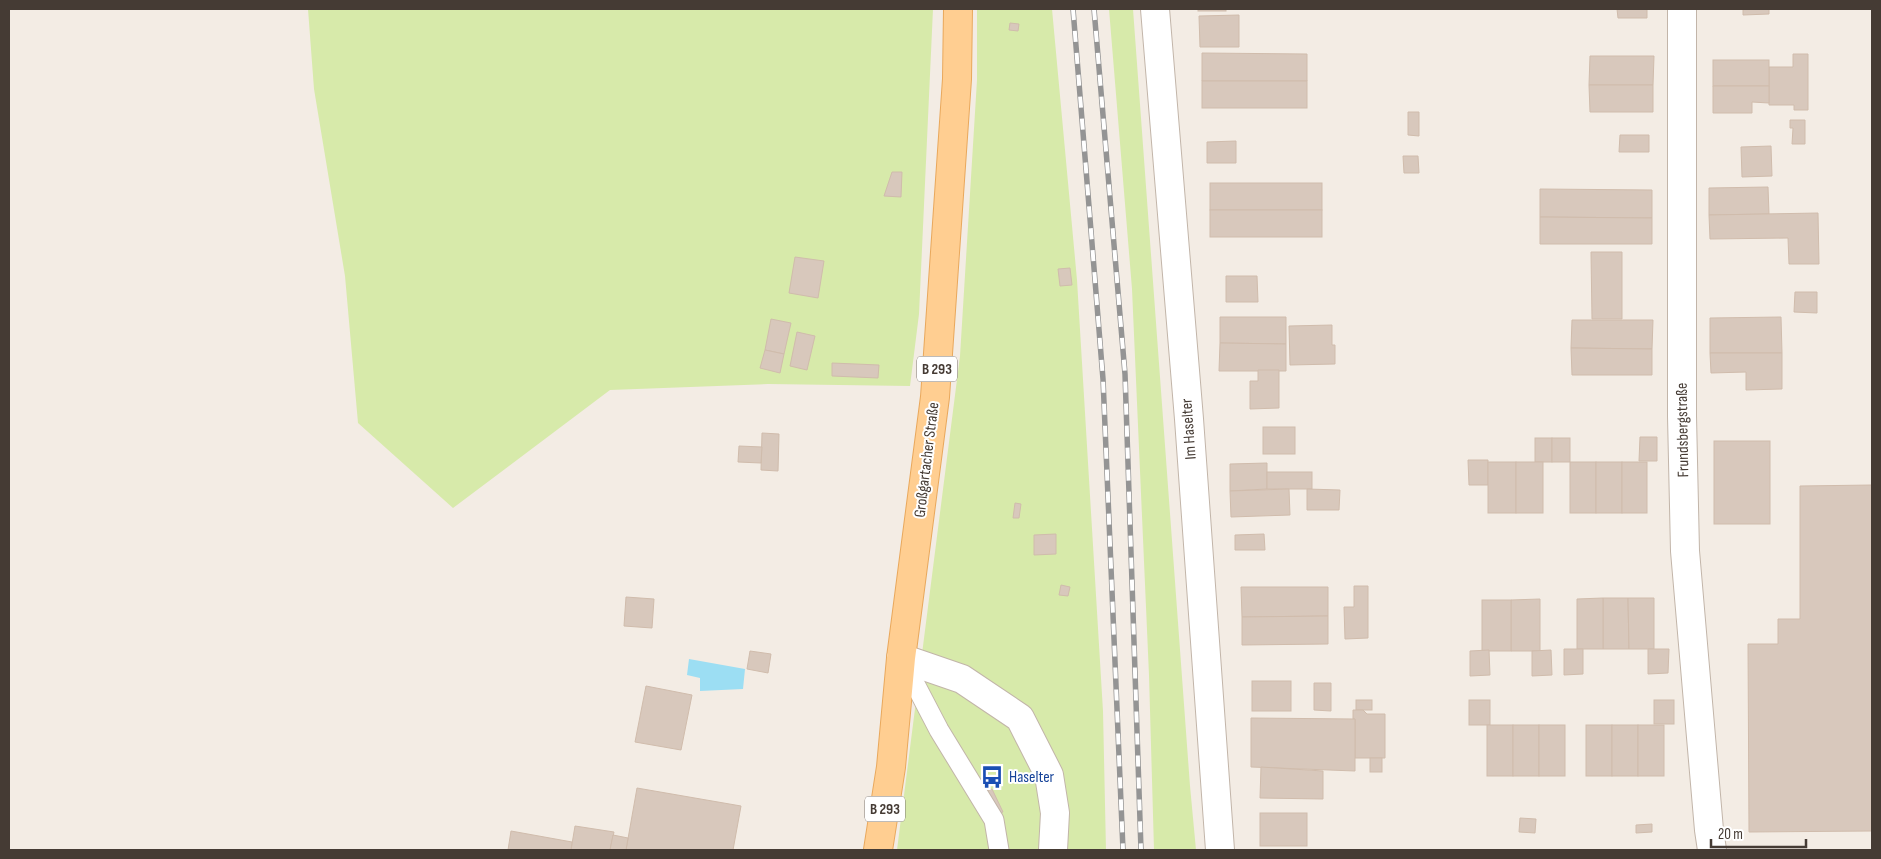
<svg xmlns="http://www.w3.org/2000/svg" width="1881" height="859" font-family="'Sofia Sans Condensed',sans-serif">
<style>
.green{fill:#d7eaaa}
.water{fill:#9cdef3}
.building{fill:#d8c8bc;stroke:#d0bcac}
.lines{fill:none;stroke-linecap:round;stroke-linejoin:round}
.lane-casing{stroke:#c2b5a9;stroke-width:21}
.street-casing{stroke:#c2b5a9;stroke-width:30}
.primary-casing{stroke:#e9a85c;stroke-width:30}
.lane{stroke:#fff;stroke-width:19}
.street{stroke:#fff;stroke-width:28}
.primary{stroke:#ffce91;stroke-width:28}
.rail-casing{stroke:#949494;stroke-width:5.5}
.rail{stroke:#fff;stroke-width:4;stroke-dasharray:11;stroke-linecap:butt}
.labels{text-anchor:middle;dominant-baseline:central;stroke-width:4;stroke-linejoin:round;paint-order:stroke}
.shield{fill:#fff;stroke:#7d7671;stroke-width:1}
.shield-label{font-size:15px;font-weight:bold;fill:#453b34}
.street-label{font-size:16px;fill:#453b34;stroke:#fff}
.transit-label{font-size:16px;fill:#164399;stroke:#fff;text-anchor:start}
</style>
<rect width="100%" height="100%" fill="#f3ece4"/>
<g class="green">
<polygon points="308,9 933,9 919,314 910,386 768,384 610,390 453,508 358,423 345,276 314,89"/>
<polygon points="977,9 1052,9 1077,280 1103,711 1106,850 897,850 960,356 977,80"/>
<polygon points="1109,9 1133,9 1190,786 1196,850 1154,850 1149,675 1132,289"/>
</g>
<polygon class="water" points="689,659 745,669 743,689 700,691 700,678 687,675"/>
<g class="building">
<rect x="1198" y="9" width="28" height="2"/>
<polygon points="1617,9 1647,9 1647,18 1618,18"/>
<polygon points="1743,9 1769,9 1769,14 1743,15"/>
<polygon points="1239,15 1239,47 1200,47 1199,16"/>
<polygon points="1010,23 1019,24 1018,31 1009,30"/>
<polygon points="1202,53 1307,54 1307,81 1202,81"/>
<polygon points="1793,54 1808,54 1808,110 1794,110 1794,105 1769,105 1769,67 1793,67"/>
<polygon points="1590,56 1654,56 1653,85 1589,85"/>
<rect x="1713" y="60" width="56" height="26"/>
<rect x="1202" y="81" width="105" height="27"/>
<polygon points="1589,85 1653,85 1653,112 1590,112"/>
<polygon points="1713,86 1769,86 1769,103 1752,102 1752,113 1713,113"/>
<polygon points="1408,112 1419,112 1419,136 1408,135"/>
<polygon points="1790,120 1805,120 1805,144 1792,144 1793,128 1790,128"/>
<polygon points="1620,135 1649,135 1649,152 1619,152"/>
<polygon points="1236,141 1236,163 1207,163 1207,142"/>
<polygon points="1771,146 1772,176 1742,177 1741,147"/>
<polygon points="1403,156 1418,156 1419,173 1404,173"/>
<polygon points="892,172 902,172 901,197 884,196"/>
<rect x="1210" y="183" width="112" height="27"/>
<polygon points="1768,187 1769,214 1709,215 1709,188"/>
<polygon points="1540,189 1652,190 1652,218 1540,217"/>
<rect x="1210" y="210" width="112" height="27"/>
<polygon points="1818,213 1819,264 1789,264 1788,238 1710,239 1709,215"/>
<polygon points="1540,217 1652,218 1652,244 1540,244"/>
<polygon points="1591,252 1622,252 1622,319 1592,319"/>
<polygon points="795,257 824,261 818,298 789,293"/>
<polygon points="1070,268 1072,285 1060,286 1058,269"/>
<polygon points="1226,276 1257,276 1258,302 1226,302"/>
<polygon points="1795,292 1817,292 1817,313 1794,312"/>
<polygon points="1220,317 1286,317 1286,344 1220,343"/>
<polygon points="1781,317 1782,353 1710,353 1710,318"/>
<polygon points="771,319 791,323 784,354 765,350"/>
<polygon points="1572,320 1653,320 1652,349 1571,348"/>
<polygon points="1332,325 1332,345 1335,345 1335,364 1290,365 1289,326"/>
<polygon points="797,332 815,336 807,370 790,366"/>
<polygon points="1220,343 1286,344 1286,371 1219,371"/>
<polygon points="1571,348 1652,349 1652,375 1572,375"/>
<polygon points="765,350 784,354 780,373 760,368"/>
<polygon points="1710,353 1782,353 1782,389 1746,390 1746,372 1711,373"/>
<polygon points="832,363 879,365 878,378 832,376"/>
<polygon points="1258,370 1279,370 1279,408 1250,409 1250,381 1258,381"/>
<rect x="1263" y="427" width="32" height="27"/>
<polygon points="762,433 779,434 778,471 761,470"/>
<polygon points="1640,437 1657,437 1657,461 1639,461"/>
<rect x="1535" y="438" width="17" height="24"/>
<rect x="1552" y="438" width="18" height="24"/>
<rect x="1714" y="441" width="56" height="83"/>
<polygon points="739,446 762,447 761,463 738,462"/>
<polygon points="1468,460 1488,460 1488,485 1469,485"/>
<rect x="1488" y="462" width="28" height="51"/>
<rect x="1516" y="462" width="27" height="51"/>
<rect x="1570" y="462" width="26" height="51"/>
<rect x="1596" y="462" width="26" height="51"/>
<rect x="1622" y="462" width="25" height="51"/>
<polygon points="1267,463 1267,489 1230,491 1230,464"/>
<rect x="1267" y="472" width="45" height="17"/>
<polygon points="1872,485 1872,831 1749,832 1748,644 1778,644 1778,619 1800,619 1800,486"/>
<polygon points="1289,489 1290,515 1231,517 1230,491"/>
<polygon points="1307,489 1340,490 1339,510 1307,510"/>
<polygon points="1015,503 1021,504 1019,518 1013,518"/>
<polygon points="1056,534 1056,554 1034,555 1034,535"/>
<polygon points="1264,534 1265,550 1235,550 1235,535"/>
<polygon points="1061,585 1070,587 1068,596 1059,595"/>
<polygon points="1354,586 1368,586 1368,638 1345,639 1344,607 1354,607"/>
<polygon points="1241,587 1328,587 1328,616 1242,617"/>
<polygon points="626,597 654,599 652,628 624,626"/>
<polygon points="1603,598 1628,598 1629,649 1603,649"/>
<polygon points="1603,598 1603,649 1577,649 1577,599"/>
<polygon points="1628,598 1654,598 1654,649 1629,649"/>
<polygon points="1540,599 1540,651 1511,651 1511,600"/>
<rect x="1482" y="600" width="29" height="51"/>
<polygon points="1328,616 1328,644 1242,645 1242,617"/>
<polygon points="1564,649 1583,649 1583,674 1564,675"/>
<polygon points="1648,649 1669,649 1668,673 1648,674"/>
<polygon points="1489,650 1490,675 1470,676 1470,651"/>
<polygon points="1551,650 1552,675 1532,676 1532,651"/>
<polygon points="750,651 771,654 768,673 747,669"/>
<rect x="1252" y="681" width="39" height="30"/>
<polygon points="1314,683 1331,683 1331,711 1314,710"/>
<polygon points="646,686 692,695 681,750 635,742"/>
<rect x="1356" y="700" width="16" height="10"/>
<rect x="1469" y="700" width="21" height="25"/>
<rect x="1654" y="700" width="20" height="24"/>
<polygon points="1353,710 1363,710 1367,714 1385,714 1385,758 1355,758 1355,719 1353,719"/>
<polygon points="1251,718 1355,719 1355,771 1251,767"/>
<rect x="1487" y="725" width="26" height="51"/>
<rect x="1513" y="725" width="26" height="51"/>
<rect x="1539" y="725" width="26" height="51"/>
<rect x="1586" y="725" width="26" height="51"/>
<rect x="1612" y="725" width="26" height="51"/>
<rect x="1638" y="725" width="26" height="51"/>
<rect x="1370" y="758" width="12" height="14"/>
<polygon points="1261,767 1323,771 1323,799 1260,798"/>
<polygon points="637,788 741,806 733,850 626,850"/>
<polygon points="992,789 1003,812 998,814 986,791"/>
<rect x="1260" y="813" width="47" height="33"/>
<polygon points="1520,818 1536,819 1535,833 1519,832"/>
<polygon points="1652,824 1652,832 1636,833 1636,825"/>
<polygon points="575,826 614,832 610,850 571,850"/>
<polygon points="511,831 572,842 571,850 508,850"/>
<polygon points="613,835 628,838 626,850 610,850"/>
</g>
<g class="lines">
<defs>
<polyline id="lane" points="902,659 939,730 994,820 999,850"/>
<g id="street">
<polyline points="1155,9 1189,419 1220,850"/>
<polyline points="1682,9 1682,416 1685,551 1709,830 1712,850"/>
<polyline points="901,658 962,679 1020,718 1049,775 1055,813 1053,850"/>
</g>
<polyline id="primary" points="878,850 891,767 901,658 935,397 957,79 958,9"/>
</defs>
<use href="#lane" class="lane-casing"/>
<use href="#street" class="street-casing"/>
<use href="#primary" class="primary-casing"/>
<use href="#lane" class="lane"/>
<use href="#street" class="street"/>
<use href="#primary" class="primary"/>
<defs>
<g id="rail">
<polyline points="1073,9 1103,379 1123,850"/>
<polyline points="1094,9 1125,374 1141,850"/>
</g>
</defs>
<use href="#rail" class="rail-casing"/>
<use href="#rail" class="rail"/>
</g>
<defs>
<symbol id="bus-bare" viewBox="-9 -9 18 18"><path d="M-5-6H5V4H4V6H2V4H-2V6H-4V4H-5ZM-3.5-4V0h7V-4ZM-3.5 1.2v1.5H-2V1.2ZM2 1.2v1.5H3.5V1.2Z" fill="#1a4fb4" stroke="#fff" stroke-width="2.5" paint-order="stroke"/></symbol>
</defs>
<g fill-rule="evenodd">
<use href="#bus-bare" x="976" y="761" width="32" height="32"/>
</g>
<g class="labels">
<g class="shield">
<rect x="917" y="356.5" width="40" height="25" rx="4"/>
<rect x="865" y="796.5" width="40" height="25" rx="4"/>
</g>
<g class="shield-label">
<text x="937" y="369">B 293</text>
<text x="885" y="809">B 293</text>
</g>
<g class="street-label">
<text transform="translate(1189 429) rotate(-94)">Im Haselter</text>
<text transform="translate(1683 430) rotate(-91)">Frundsbergstraße</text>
<text transform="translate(927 460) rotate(-83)">Großgartacher Straße</text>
</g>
<g class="transit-label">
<text x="1009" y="777">Haselter</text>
</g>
</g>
<rect width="1881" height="859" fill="none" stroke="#453b34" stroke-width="20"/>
<path d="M1711 839v8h95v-8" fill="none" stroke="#453b34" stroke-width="2.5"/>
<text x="1718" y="839" font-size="15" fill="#453b34" stroke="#ffffff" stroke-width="4" paint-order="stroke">20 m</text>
</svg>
